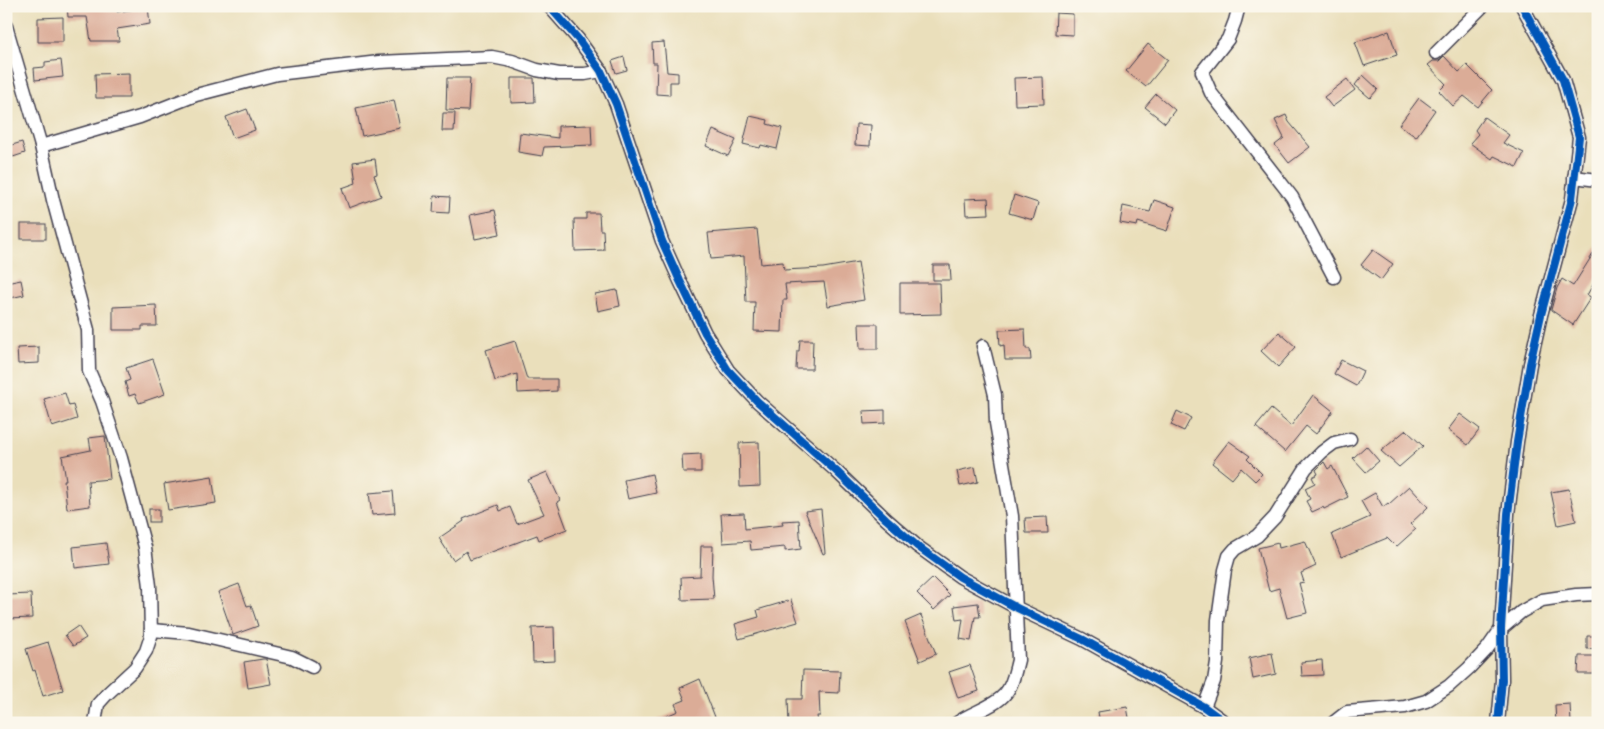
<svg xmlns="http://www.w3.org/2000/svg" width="1604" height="729" font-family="'IM FELL French Canon',serif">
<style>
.building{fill:#dbac97}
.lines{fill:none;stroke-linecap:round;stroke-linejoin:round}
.minor-casing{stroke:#403e4e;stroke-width:15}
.minor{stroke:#fff;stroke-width:12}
.cycleway-casing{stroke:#fbf7ec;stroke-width:11}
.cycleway{stroke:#0057b8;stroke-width:8}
</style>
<rect width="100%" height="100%" fill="#fbf7ec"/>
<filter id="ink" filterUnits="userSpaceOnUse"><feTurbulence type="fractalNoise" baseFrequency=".02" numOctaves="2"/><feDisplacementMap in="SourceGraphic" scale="10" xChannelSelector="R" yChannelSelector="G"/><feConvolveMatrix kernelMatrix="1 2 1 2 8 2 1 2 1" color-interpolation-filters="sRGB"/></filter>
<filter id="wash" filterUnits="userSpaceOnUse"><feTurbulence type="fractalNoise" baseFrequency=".0096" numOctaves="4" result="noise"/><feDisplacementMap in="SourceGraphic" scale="20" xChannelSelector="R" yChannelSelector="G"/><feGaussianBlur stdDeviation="1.12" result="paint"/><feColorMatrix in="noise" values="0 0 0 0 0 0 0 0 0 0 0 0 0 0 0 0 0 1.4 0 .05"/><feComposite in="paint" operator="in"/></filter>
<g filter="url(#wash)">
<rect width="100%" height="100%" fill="#eadfbb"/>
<g id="blocks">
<g class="building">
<polygon points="67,6 116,6 117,12 148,7 150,24 117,29 119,41 91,41 87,17 68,17"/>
<polygon points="1056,13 1073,14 1073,35 1055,34"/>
<polygon points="63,17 63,42 38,42 38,18"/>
<polygon points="1389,31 1397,55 1364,66 1355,42"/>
<polygon points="664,42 667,72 678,73 678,82 670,82 670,95 656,94 657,63 653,63 652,43"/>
<polygon points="1148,44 1168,60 1146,87 1126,71"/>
<polygon points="1444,56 1459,72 1467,65 1492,90 1478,107 1464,96 1453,106 1439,91 1446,84 1428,65 1433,61 1439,61"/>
<polygon points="624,57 627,70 616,73 612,61"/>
<polygon points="61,60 63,77 35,80 34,68 45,67 45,62"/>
<polygon points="129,73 129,98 96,98 95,74"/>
<polygon points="1363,75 1378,89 1370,98 1355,85"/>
<polygon points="1043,77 1044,104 1015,105 1014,78"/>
<polygon points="447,78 470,78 468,111 446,110"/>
<polygon points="511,78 534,78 535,102 511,103"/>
<polygon points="1347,79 1355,90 1332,107 1324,97"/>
<polygon points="1156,94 1175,110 1165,123 1145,107"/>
<polygon points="1419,98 1435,110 1416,137 1399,125"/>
<polygon points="394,100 400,128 362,136 356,108"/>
<polygon points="247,109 255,130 233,138 226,117"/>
<polygon points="443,113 455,113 454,131 442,131"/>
<polygon points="1286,115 1289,122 1310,147 1289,163 1275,145 1284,138 1275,120"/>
<polygon points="750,116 768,120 767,124 782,128 777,149 761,145 760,148 743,144"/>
<polygon points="1484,117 1509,135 1503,143 1524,153 1517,167 1494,156 1492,159 1470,143 1478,134 1475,130"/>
<polygon points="856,124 871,125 870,146 855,145"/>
<polygon points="591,125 592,145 544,147 542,156 518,152 520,133 558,138 558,126"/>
<polygon points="713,130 736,140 728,156 706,146"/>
<polygon points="22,142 25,153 13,157 9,146"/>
<polygon points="375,159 377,174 374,175 381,196 349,208 342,188 356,183 353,162"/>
<polygon points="1014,195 1038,203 1033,220 1009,213"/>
<polygon points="434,196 450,197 449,213 433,212"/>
<polygon points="988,198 989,214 966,215 965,199"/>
<polygon points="1154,200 1175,207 1167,231 1138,222 1137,226 1120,223 1123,206 1150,212"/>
<polygon points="495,210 500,234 475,239 470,215"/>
<polygon points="586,213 599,213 600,230 603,230 604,250 575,251 574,219 586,219"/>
<rect x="21" y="224" width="25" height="15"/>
<polygon points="757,229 761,264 783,262 784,270 823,268 858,262 864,300 828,306 824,282 785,284 787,300 783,300 782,332 754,331 755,302 746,302 744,256 711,259 708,233"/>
<polygon points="1598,246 1598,276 1587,295 1591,297 1573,325 1551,310 1557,288 1562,279 1573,286"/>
<polygon points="1373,250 1393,264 1381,280 1361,265"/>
<polygon points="933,265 950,265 951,280 933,280"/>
<polygon points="21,280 24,295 6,299 6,283"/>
<polygon points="900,283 940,283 941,314 900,315"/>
<polygon points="617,290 620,306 598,311 595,294"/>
<polygon points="156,305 157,326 142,326 142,330 113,330 113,307"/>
<polygon points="859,324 878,324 878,349 860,349"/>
<polygon points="1025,329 1026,349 1030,349 1031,360 1005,360 1004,345 1000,346 999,330"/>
<polygon points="1279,332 1296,347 1278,367 1261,351"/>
<polygon points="800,340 813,340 812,369 796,369 797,351 799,351"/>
<polygon points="515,341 527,379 557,379 557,391 518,393 517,374 495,381 486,350"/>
<polygon points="39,347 39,363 18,364 17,348"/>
<polygon points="153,359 165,394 139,403 135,394 129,396 125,382 130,380 126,368"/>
<polygon points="1341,360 1363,371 1356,386 1334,374"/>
<polygon points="65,393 69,406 73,405 77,419 52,427 44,399"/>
<polygon points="1313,395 1333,411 1316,434 1306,426 1285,452 1256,427 1271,409 1291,426"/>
<polygon points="885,410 885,423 864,424 863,411"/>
<polygon points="1177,411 1191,418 1184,431 1171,425"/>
<polygon points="1460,414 1480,429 1468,445 1448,430"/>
<polygon points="1406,430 1423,446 1399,467 1381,451"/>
<polygon points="105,436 110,479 88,481 90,506 67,509 64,480 66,480 62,456 91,450 89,438"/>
<polygon points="1229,441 1250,456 1247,459 1262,474 1255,481 1241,468 1232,479 1212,463"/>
<polygon points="759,442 760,486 740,487 739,443"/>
<polygon points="1366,446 1379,461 1366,472 1353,458"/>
<polygon points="701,454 701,472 683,472 682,455"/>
<polygon points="1324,462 1328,469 1332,466 1348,497 1324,509 1323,507 1312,512 1306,501 1310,499 1305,488 1315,483 1312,477 1318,474 1316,470"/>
<polygon points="975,467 978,482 960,486 957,471"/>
<polygon points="547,472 560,500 557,502 567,529 539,540 537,535 470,560 466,551 453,560 439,538 464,521 463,519 498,505 500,511 510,507 517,524 544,514 528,480"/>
<polygon points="652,474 656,493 628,499 624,480"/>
<polygon points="212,476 216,503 168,510 164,484"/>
<polygon points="1409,486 1428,507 1410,524 1416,529 1396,547 1387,538 1341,557 1332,534 1370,517 1361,501 1375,493 1383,507 1388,503 1389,504"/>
<polygon points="1569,489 1576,521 1558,525 1551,492"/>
<polygon points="393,491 395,513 372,515 369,493"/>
<rect x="149" y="509" width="10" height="13"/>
<polygon points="821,509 825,553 823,554 805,511"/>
<polygon points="744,513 745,529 783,525 782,521 799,520 801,549 785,551 785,547 751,550 750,541 723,543 721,514"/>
<polygon points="1047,517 1048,533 1026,533 1025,518"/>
<polygon points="1305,541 1316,566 1301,573 1304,582 1299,583 1307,613 1287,618 1279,588 1269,591 1258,548 1278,543 1279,548"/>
<polygon points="106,543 109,564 75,568 73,547"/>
<polygon points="701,546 713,546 712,576 714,599 682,600 681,577 700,576"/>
<polygon points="933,578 950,595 934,610 917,593"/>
<polygon points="239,584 247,606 251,605 258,626 233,635 218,592"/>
<polygon points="31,594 32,618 7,619 7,595"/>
<polygon points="791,600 798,622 739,639 735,624 759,617 757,610"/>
<polygon points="978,603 980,617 975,617 971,641 960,639 963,619 956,620 954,606"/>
<polygon points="921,615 936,654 920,661 905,622"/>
<polygon points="78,626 86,638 73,646 65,635"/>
<polygon points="554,627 555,661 533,662 532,628"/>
<polygon points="1587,636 1598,636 1598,648 1587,649"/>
<polygon points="48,642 63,690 43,696 35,670 33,671 26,649"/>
<polygon points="1272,653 1276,674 1253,679 1249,658"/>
<polygon points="1579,656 1595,656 1594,674 1578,674"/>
<polygon points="263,659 266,659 271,684 248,688 244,662"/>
<polygon points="1322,660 1323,675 1302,676 1301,662"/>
<polygon points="970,665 979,691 958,698 949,672"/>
<polygon points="803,670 840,671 839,693 819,692 820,716 817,716 818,723 789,723 788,699 802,699"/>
<polygon points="700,679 715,717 702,723 650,723 678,711 675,704 685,700 680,688"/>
<polygon points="1570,704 1571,723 1556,723 1555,705"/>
<polygon points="1127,707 1130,723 1100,723 1098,712"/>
</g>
</g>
</g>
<g filter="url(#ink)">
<use href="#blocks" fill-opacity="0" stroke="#403e4e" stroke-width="1"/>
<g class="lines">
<defs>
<g id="minor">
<polyline points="549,6 578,39 601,71 616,104 662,241 680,281 705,333 728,370 757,401 836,471 886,519 917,546 960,577 1017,608 1082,639 1204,707 1226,723"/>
<polyline points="1239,6 1235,21 1228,39 1202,72 1211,93 1292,197 1334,277"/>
<polyline points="6,26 41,146 53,200 88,330 89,371 102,401 121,458 145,547 150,586 151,636 146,651 135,668 107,694 98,704 95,723"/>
<polyline points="1436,53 1483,6"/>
<polyline points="41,146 140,117 196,95 277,74 379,62 492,57 512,61 537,70 559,74 585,74 601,71"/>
<polyline points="1574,177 1598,180"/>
<polyline points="151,630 189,633 292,657 312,667"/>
<polyline points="1204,707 1214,681 1217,662 1218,620 1225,570 1229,556 1235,549 1257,536 1275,517 1306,468 1322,452 1334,443 1350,439"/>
<path d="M957 723C971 712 993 708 1005 694 1013 685 1015 671 1018 660L1012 516 996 423 995 395 983 346"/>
<polyline points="1333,723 1347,712 1405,707 1426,701 1449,686 1469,668 1487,649 1501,629 1521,612 1542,600 1576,595 1598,594"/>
<polyline points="1498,723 1502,680 1501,629 1508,514 1517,442 1530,364 1541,315 1572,199 1579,137 1563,80 1522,6"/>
</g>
</defs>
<use href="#minor" class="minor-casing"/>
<use href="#minor" class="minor"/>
<defs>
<g id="cycleway">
<polyline points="549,6 578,39 601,71 616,104 662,241 680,281 705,333 728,370 757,401 836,471 886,519 917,546 960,577 1017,608 1082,639 1204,707 1226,723"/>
<polyline points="1498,723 1502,680 1501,629 1508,514 1517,442 1530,364 1541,315 1572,199 1579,137 1563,80 1522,6"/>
</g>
</defs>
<use href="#cycleway" class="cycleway-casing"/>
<use href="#cycleway" class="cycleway"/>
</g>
</g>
<rect width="1604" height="729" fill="none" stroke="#fbf7ec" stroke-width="25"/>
</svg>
